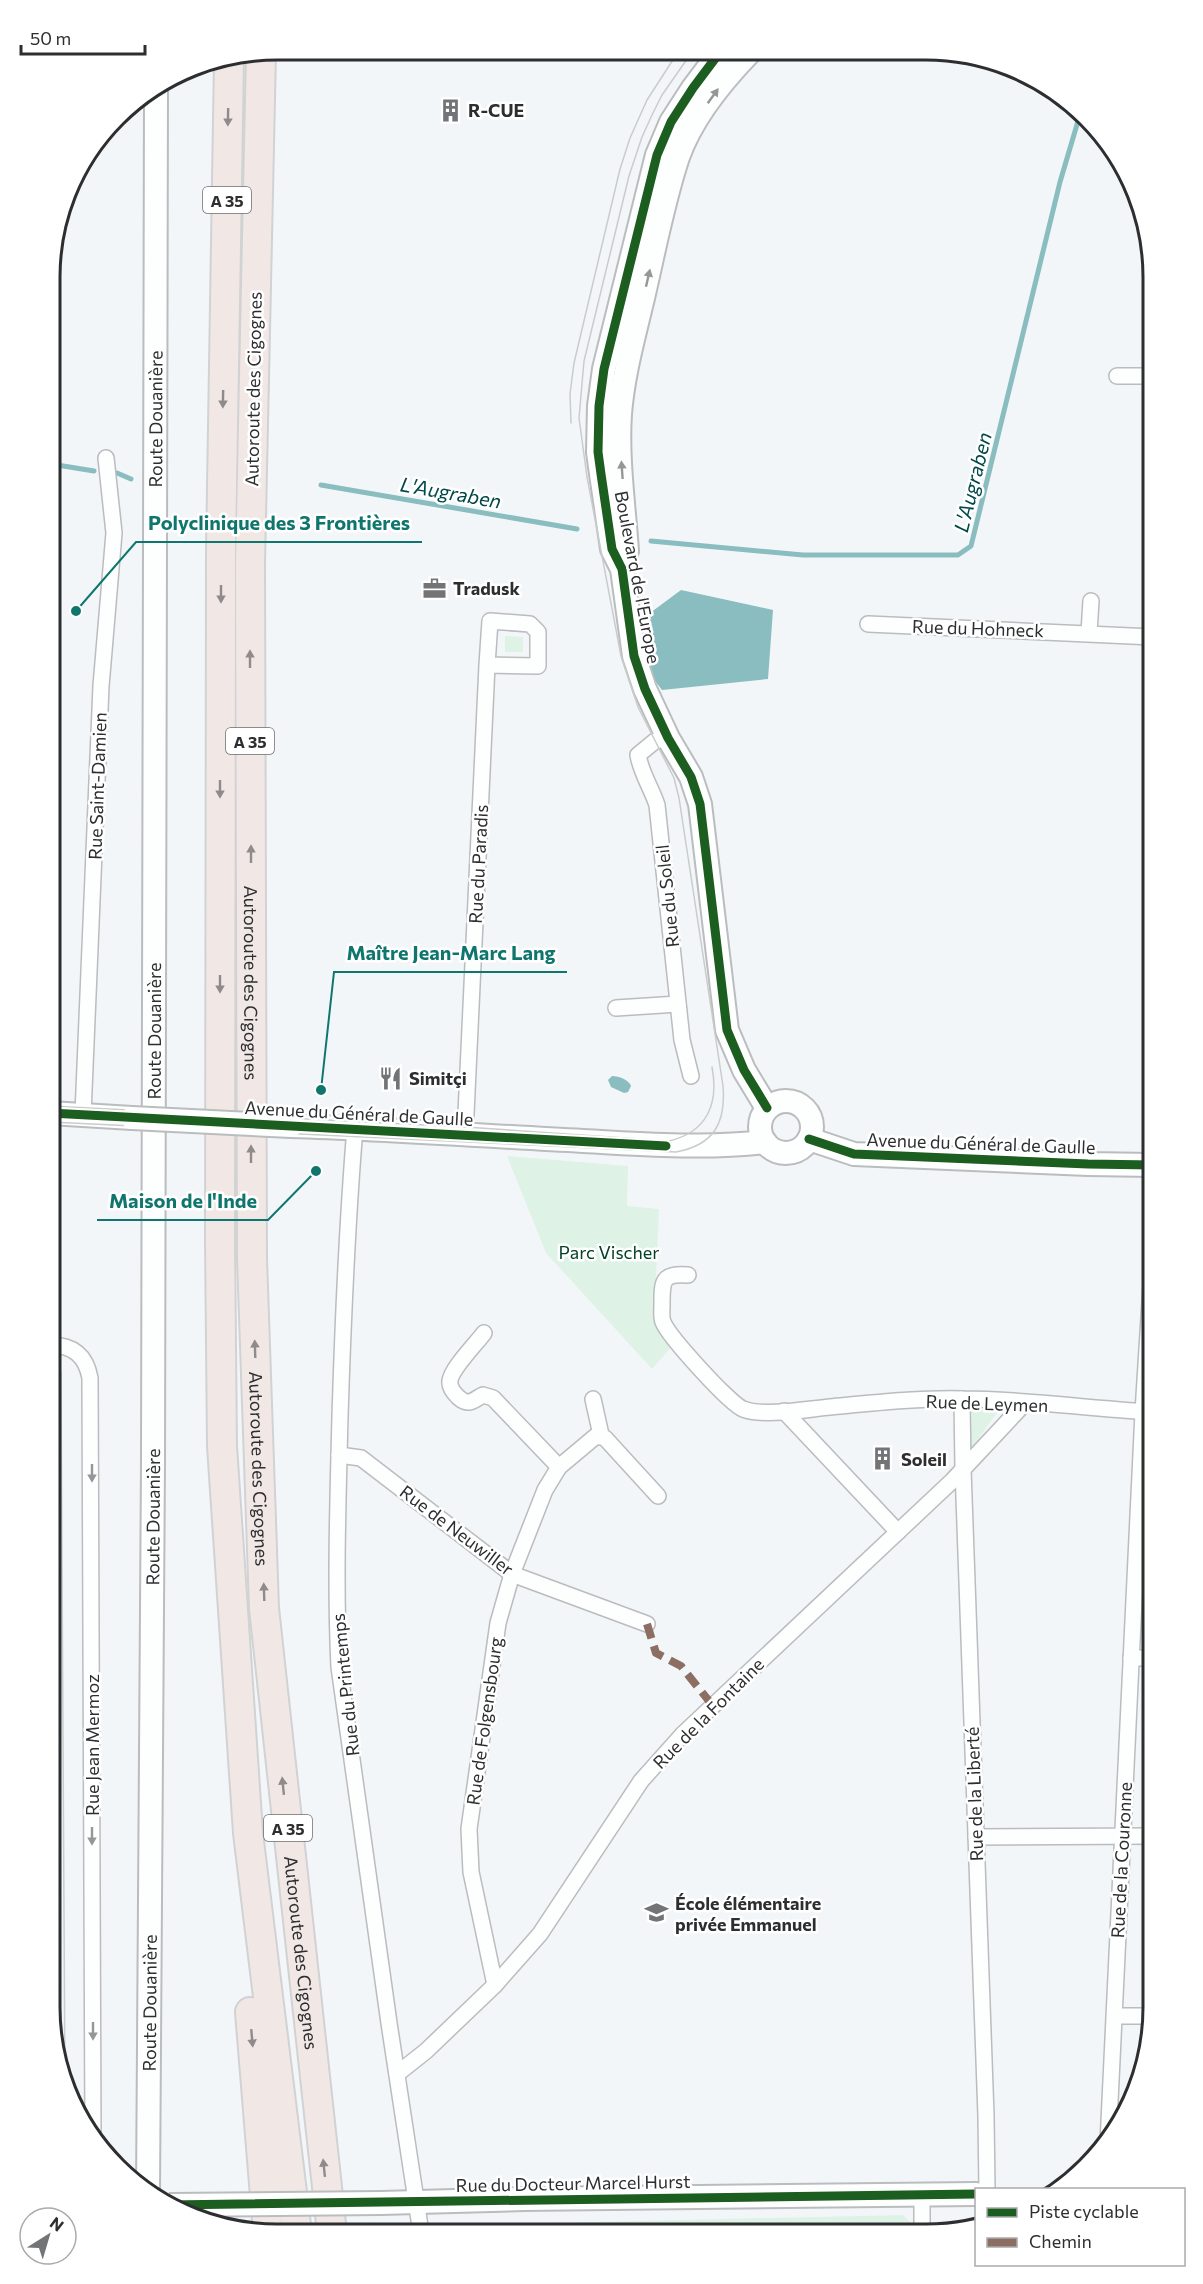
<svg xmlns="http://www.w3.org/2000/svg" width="1203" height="2284" font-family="Commissioner,sans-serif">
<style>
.green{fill:#def2e6}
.water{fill:#89bdc0}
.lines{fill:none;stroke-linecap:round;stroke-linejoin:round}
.stream{stroke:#89bdc0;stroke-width:5}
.street-casing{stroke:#babcbe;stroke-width:18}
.secondary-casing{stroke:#babcbe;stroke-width:26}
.highway-casing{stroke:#d1d2d3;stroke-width:32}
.street{stroke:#fdfefe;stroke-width:15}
.secondary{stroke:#fdfefe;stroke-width:22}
.highway{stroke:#f1e8e6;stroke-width:28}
.tram{stroke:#cacbcb;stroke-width:1.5}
.secondary-bridge-casing{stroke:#babcbe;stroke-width:26;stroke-linecap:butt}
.secondary-bridge{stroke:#fdfefe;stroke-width:22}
.quiet{stroke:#8d6e63;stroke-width:8;stroke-dasharray:15 8;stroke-linecap:butt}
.cycleway-casing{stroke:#fff;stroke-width:13}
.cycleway{stroke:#1b5e20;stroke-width:9}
.oneway{fill:#959697}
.oneway2{fill:#8f8b8b}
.labels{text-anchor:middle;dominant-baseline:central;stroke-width:5;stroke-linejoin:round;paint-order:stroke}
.shield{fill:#fff;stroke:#6c6d6e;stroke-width:1.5}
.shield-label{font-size:16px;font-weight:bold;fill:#2d2e30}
.poi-label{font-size:18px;font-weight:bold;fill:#2d2e30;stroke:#fff;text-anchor:start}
.street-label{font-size:18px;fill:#2d2e30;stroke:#fff}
.park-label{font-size:18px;fill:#014323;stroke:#fff}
.water-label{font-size:20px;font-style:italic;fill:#004748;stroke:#fff}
.rim{fill:none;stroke:#2d2e30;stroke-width:3}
.leader{fill:none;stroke:#0f766e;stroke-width:2}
.callout-dot{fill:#0f766e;stroke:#fff;stroke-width:2}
.callout-label{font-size:20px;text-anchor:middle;font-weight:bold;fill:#0f766e;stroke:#fff;stroke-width:5;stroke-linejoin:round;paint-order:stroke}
</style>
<rect width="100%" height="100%" fill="#f3f6f9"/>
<g class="green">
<polygon points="505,636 523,637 523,652 505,652"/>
<polygon points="507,1156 628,1166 627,1206 659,1209 654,1323 673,1345 652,1369 546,1253"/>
<polygon points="972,1410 998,1411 971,1449"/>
<polygon points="903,2215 910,2222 911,2234 451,2233 458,2225"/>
</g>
<g class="water">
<polygon points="681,590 773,610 768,679 662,690 652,677 646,616"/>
<path d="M612 1076C619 1076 629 1080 631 1086L628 1092 624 1093 611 1087 608 1080Z"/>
</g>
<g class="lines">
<g class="stream">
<polyline points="51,464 94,471"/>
<polyline points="117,473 131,479"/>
<polyline points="321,485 577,529"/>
<polyline points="651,541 803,555 958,555 971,546 1060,182 1081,111"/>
</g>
<defs>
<g id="street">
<polyline points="1117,376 1153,376"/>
<polyline points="868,624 1153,637"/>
<polyline points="1089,632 1091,601"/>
<path d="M668 738 655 741 638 755C641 773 651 787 657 805L682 1040 691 1076"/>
<polyline points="616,1008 678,1004"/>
<polyline points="83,1114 101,686 114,533 106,458"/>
<path d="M355 1128C347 1224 343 1320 340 1416 338 1500 335 1583 339 1667L389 2023 421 2233"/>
<polyline points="465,1135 487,665 490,621 530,624 538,632 538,666 487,665"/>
<path d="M688 1275C662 1273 662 1281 662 1304 662 1310 661 1317 663 1322 669 1337 730 1404 743 1409 762 1417 808 1409 830 1407 873 1403 918 1398 962 1399 1026 1399 1089 1409 1153 1412"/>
<path d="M484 1333C476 1344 451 1369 450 1381 449 1387 454 1393 458 1397 469 1407 473 1400 483 1395L493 1398 559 1467"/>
<path d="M50 1345C73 1345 86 1356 90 1378L93 2139"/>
<polyline points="593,1399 601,1435"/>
<polyline points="962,1399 963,1469 986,2116 987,2190"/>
<polyline points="784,1411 898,1532"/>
<polyline points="339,1455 361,1458 512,1574 647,1624"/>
<polyline points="1131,1658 1153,1658"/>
<polyline points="976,1837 1153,1836"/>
<polyline points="495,1985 471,1872 469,1829 498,1623 512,1574 545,1490 559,1467 596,1436 605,1438 658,1496"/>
<polyline points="1115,2016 1153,2016"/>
<polyline points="397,2074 426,2051 495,1985 540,1934 641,1781 683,1734 952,1481 1025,1403"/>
<polyline points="1108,2143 1143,1412 1153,1254"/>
<polyline points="922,2194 922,2234"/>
</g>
<g id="secondary">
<polyline points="720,52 693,88 671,122 657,155 604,369 599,406 598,452 601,474 612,549 622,569 634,656 645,689 668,738 691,777 700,804 727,1030 744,1070 767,1108"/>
<path d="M623 565 627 551C624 506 617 459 620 414 623 375 634 336 643 298 654 251 663 202 678 157 692 117 721 82 750 52"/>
<circle cx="786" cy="1127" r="26"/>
<polyline points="50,1113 132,1118"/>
<path d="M291 1126C389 1129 486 1136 583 1141 644 1144 704 1149 765 1142"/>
<polyline points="809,1139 854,1154 1088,1164 1153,1165"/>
<path id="s1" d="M148 2191 153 1463 156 88"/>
<polyline points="381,2203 524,2199 976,2194"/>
</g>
<g id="highway">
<path id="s2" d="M261 53 250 563 252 1258 264 1608 332 2233"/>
<polyline points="229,59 221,549 220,1241 222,1446 248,1833 297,2233"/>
<polyline points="250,2012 268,2233"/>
</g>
</defs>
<use href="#street" class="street-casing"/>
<use href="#secondary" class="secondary-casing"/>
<use href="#highway" class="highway-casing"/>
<use href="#street" class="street"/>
<use href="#secondary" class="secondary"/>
<use href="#highway" class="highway"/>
<g class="tram">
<polyline points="571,423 570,394 574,363 620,169 630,138 647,100 678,52"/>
<path d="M50 1106 465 1127 669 1141C707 1132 719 1104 712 1067"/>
<path d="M50 1122 676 1152C714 1145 726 1123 723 1086L679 798 674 778 638 707 621 656 587 477 579 418 584 361 629 176 642 137 652 115 662 95 692 52"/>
<polyline points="50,1346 61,1372 61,1382 65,2088"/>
</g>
<defs>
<g id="secondary-bridge">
<polyline points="132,1118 291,1126"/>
<polyline points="169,2205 381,2203"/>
</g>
</defs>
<use href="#secondary-bridge" class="secondary-bridge-casing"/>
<use href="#secondary-bridge" class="secondary-bridge"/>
<polyline class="quiet" points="647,1624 656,1653 681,1666 713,1706"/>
<defs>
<g id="cycleway">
<polyline points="720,52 693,88 671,122 657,155 604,369 599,406 598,452 601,474 612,549 622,569 634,656 645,689 668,738 691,777 700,804 727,1030 744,1070 767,1108"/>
<polyline points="50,1113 666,1146"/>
<polyline points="809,1139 854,1154 1088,1164 1153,1165"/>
<polyline points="169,2205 976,2194"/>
</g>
</defs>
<use href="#cycleway" class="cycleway-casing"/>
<use href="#cycleway" class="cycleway"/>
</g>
<defs><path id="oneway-solid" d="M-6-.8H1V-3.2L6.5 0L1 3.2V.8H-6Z" transform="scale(1.5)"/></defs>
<g class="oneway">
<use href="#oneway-solid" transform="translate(713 96) rotate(-54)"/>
<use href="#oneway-solid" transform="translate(648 278) rotate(-77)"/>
<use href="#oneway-solid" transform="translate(622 470) rotate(-94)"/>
<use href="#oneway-solid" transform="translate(92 1473) rotate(90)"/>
<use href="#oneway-solid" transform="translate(92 1836) rotate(90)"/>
<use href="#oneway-solid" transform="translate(93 2031) rotate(90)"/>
</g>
<g class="oneway2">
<use href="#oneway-solid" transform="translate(228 117) rotate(91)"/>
<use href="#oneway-solid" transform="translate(223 399) rotate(91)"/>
<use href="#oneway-solid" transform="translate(221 594) rotate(90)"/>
<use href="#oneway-solid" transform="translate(250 659) rotate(-90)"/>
<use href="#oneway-solid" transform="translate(220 789) rotate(90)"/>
<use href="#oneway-solid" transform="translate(251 854) rotate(-90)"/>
<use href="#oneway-solid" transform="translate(220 984) rotate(90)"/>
<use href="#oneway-solid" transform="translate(251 1154) rotate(-90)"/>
<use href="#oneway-solid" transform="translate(255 1349) rotate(-92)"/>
<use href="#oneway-solid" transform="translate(264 1592) rotate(-92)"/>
<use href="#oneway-solid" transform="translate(283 1786) rotate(-96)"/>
<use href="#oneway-solid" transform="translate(252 2038) rotate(85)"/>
<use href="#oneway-solid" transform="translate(324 2168) rotate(-96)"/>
</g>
<defs>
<symbol id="building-bare" viewBox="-9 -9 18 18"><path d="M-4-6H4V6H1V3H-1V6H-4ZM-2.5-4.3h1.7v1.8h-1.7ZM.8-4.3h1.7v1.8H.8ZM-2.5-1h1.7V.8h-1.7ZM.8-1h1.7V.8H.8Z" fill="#727476" stroke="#fff" stroke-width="2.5" paint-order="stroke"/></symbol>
<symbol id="office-bare" viewBox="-9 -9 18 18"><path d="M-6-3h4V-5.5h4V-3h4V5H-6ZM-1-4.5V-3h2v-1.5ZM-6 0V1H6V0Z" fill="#727476" stroke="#fff" stroke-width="2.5" paint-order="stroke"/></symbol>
<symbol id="restaurant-bare" viewBox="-9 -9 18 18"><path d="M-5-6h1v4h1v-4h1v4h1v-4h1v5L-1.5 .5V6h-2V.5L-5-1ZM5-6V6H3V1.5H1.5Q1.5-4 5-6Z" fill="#727476" stroke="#fff" stroke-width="2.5" paint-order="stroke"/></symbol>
<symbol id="school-bare" viewBox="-9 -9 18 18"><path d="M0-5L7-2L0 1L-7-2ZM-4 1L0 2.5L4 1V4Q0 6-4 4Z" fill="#727476" stroke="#fff" stroke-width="2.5" paint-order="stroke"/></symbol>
</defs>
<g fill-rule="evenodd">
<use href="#building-bare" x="434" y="94" width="33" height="33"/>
<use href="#office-bare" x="418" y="572" width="33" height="33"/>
<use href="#restaurant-bare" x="374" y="1062" width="33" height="33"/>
<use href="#building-bare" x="866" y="1442" width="33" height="33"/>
<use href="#school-bare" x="640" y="1896" width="33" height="33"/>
</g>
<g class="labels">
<g class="shield">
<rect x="203" y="187" width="48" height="26" rx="4.5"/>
<rect x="226" y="728" width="48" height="26" rx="4.5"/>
<rect x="264" y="1815" width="48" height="26" rx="4.5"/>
</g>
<g class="shield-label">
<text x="227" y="200">A 35</text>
<text x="250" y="741">A 35</text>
<text x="288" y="1828">A 35</text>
</g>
<g class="poi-label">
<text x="468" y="110">R-CUE</text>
<text x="453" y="588">Tradusk</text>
<text x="409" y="1078">Simitçi</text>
<text x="901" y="1459">Soleil</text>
<text x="675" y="1903">École élémentaire<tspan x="675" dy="21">privée Emmanuel</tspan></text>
</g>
<g class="street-label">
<text transform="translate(253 389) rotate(-89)">Autoroute des Cigognes</text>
<text stroke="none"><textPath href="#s1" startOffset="1772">Route Douanière</textPath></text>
<text transform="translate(638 577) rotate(79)">Boulevard de l'Europe</text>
<text transform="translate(978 628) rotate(2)">Rue du Hohneck</text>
<text transform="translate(97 786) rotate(-88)">Rue Saint-Damien</text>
<text transform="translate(478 864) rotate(-87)">Rue du Paradis</text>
<text transform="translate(667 896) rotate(-96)">Rue du Soleil</text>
<text stroke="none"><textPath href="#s2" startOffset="930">Autoroute des Cigognes</textPath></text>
<text stroke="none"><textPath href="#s1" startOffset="1160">Route Douanière</textPath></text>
<text transform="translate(359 1113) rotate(3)">Avenue du Général de Gaulle</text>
<text transform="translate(981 1143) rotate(2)">Avenue du Général de Gaulle</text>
<text transform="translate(987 1403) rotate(2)">Rue de Leymen</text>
<text stroke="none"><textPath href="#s2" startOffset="1416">Autoroute des Cigognes</textPath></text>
<text stroke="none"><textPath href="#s1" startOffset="674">Route Douanière</textPath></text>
<text transform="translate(457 1530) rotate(37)">Rue de Neuwiller</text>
<text transform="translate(345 1685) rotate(-96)">Rue du Printemps</text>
<text transform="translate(708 1713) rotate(-45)">Rue de la Fontaine</text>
<text transform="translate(484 1721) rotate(-82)">Rue de Folgensbourg</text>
<text transform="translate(92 1745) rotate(-90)">Rue Jean Mermoz</text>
<text transform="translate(974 1794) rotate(-92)">Rue de la Liberté</text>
<text transform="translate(1121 1860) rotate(-87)">Rue de la Couronne</text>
<text stroke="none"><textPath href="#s2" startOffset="1902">Autoroute des Cigognes</textPath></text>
<text stroke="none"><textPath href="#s1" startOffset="188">Route Douanière</textPath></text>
<text transform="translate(573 2183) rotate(-1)">Rue du Docteur Marcel Hurst</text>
</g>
<g class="park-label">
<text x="609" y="1252">Parc Vischer</text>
</g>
<g class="water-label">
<text transform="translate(972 482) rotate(-76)">L'Augraben</text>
<text transform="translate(451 492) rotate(10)">L'Augraben</text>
</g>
</g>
<path d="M0 0H1203V2284H0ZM277 60H926A217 217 0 0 1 1143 277V2007A217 217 0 0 1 926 2224H277A217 217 0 0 1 60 2007V277A217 217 0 0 1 277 60Z" fill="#fff" fill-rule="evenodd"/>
<path class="rim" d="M277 60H926A217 217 0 0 1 1143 277V2007A217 217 0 0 1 926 2224H277A217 217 0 0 1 60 2007V277A217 217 0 0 1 277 60Z"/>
<path class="leader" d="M76 611L136 542H422M321 1090L334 972H567M316 1171L268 1220H97"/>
<g class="callout-dot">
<circle cx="76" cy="611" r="6"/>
<circle cx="321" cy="1090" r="6"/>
<circle cx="316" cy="1171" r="6"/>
</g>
<g class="callout-label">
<text x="279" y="530">Polyclinique des 3 Frontières</text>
<text x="451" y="960">Maître Jean-Marc Lang</text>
<text x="183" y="1208">Maison de l'Inde</text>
</g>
<rect x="975" y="2188" width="210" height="78" fill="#ffffff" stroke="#ababac" stroke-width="1.5"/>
<rect x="987" y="2208" width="30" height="9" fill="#1b5e20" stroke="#ababac" stroke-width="1.5"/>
<text x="1029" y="2218" font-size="18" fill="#2d2e30">Piste cyclable</text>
<rect x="987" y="2238" width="30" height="9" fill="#8d6e63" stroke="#ababac" stroke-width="1.5"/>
<text x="1029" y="2248" font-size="18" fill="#2d2e30">Chemin</text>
<g transform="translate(48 2236) rotate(37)"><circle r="28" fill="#ffffff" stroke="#ababac" stroke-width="1.5"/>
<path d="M0-4.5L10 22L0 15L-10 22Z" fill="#727476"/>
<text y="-9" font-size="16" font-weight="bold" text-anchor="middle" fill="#2d2e30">N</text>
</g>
<path d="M21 45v9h124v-9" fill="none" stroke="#2d2e30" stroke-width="3"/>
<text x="30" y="45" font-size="18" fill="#2d2e30" stroke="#ffffff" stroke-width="4.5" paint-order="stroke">50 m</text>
</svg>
